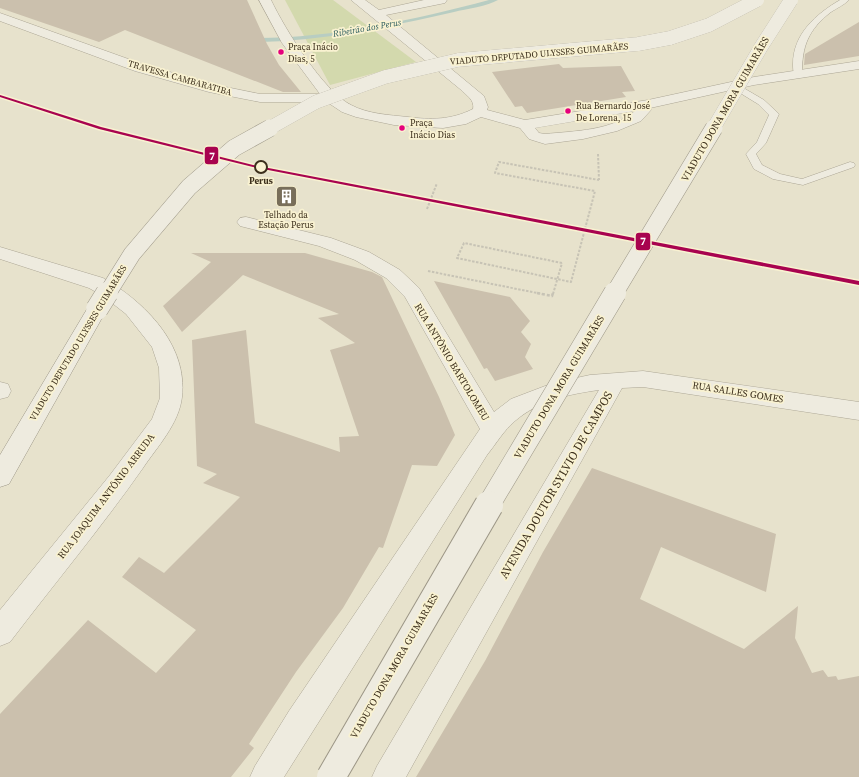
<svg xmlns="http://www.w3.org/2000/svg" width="859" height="777" font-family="'Source Serif 4',serif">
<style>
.green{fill:#d3d9ad}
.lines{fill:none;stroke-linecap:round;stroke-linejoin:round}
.stream{fill:#b8cdc2;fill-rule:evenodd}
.building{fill:#cbc0ad}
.service-casing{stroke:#aca695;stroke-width:1}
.minor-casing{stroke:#aca695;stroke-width:1}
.secondary-casing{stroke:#9c9686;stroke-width:1}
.path-far1{stroke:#c7c3b5;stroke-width:2;stroke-dasharray:2.5 1.5;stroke-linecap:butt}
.path{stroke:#c7c3b5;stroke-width:2.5;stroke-dasharray:3 2;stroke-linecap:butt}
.service{fill:#eeebdf;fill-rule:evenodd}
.minor{fill:#eeebdf;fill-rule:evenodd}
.secondary{fill:#eeebdf;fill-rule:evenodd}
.secondary-bridge-far3-casing{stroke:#9c9686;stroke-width:14;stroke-linecap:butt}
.secondary-bridge-far2-casing{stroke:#9c9686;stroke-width:18;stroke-linecap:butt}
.secondary-bridge-far1-casing{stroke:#9c9686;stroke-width:23;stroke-linecap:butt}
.secondary-bridge-casing{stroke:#9c9686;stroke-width:30;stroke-linecap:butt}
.path-bridge{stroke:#c7c3b5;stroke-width:2;stroke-dasharray:2.5 1.5;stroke-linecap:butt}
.secondary-bridge-far3{stroke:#eeebdf;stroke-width:14}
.secondary-bridge-far2{stroke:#eeebdf;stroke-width:17}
.secondary-bridge-far1{stroke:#eeebdf;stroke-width:22}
.secondary-bridge{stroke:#eeebdf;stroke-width:28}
.rail-1-casing{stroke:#f9f2d1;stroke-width:3}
.rail-1{fill:#a8034f;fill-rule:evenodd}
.bus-dot{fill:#e5007d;stroke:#f9f2d1;stroke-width:1.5}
.stop-dot{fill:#f9f2d1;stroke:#3c2f1c;stroke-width:2}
.labels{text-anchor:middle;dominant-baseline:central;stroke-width:3.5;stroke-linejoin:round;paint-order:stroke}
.far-water-label{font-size:9px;font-style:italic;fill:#2a5b5d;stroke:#f9f2d1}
.bus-label{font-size:9px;fill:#3c2f1c;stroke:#f9f2d1;text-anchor:start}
.far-street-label{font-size:9px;fill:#3c2f1c;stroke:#f9f2d1}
.far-stop-label{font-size:9px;font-weight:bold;fill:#3c2f1c;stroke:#f9f2d1}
.far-poi-label{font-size:9px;fill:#3c2f1c;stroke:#f9f2d1}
.street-label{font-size:10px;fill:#3c2f1c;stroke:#f9f2d1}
.near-street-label{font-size:12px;fill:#3c2f1c;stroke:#f9f2d1}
.line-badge{stroke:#f9f2d1;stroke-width:1.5}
.badge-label{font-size:11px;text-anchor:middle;font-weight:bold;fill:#fff}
</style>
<rect width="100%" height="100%" fill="#e7e2cc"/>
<polygon class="green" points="285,0 333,0 416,62 330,85"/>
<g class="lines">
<path class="stream" d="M489 0H498C488 6 466 9 454 12 388 27 319 42 251 42L248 40 251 38C329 39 413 20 489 0Z"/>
</g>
<g class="building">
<polygon points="0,0 247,0 267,44 279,65 301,92 283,92 125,30 99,42 0,8"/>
<polygon points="859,22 859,56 804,65 805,54"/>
<polygon points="559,64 563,68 621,66 635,91 622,92 626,97 527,113 522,106 515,107 492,72"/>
<polygon points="191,253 305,253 372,272 382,277 439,397 455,435 437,466 412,465 383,548 379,547 343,608 296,672 249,744 254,748 231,777 0,777 0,714 88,620 156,673 196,630 122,577 139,557 164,573 240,497 203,483 217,474 197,466 192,340 246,330 255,423 340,452 339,437 359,436 330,350 355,343 318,318 339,314 243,275 182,332 163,306 211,262"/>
<polygon points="434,281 510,297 530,321 521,332 531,344 525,357 533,369 495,381 487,368 484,369"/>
<polygon points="592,468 776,534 766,592 661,547 640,599 744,649 798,606 795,638 812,673 823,670 828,677 836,676 838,680 859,676 859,777 416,777 485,661 543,552"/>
</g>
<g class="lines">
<defs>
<g id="service">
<path d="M840 0H849C844 5 837 8 831 12 808 30 802 46 802 74L798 77 795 76C793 72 793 68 793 64 793 34 816 14 840 0Z"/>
<polygon points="735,83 764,100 779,114 766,143 756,154 762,165 780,174 802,179 850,162 854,163 855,165 854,167 803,185 773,179 754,169 746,154 757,142 769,115 758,104 732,88 732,84"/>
</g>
<g id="minor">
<path d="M259 0H271C285 29 323 91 351 105 368 114 389 115 408 117 431 120 451 120 473 109 475 100 466 95 460 89L351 0H365L379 10 424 0H447L445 3 386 15 484 96 488 107 487 110 525 120 648 100 754 77 859 61V69L754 85 650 108 651 110 641 121 617 131 583 139 545 144 529 139 520 128 481 117 466 124 443 128 394 125 356 117 342 112 327 102H260L209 92 135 71 0 21V13L145 65 216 85 260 94H320L282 43ZM635 111C612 131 574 131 545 134L539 133 535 128Z"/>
<path d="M246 217 331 238 369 252 400 270 419 288 494 412 511 399 553 383 590 375 643 371 859 402V420L643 387 622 388 406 777H372L377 766 599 390C569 394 538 401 515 421 504 430 496 444 487 455L284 777H250L255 766 289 711 480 429 405 297 386 278 355 260 319 246 240 226 237 222 240 218Z"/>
<path d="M0 247 103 278C145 302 188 345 182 397 179 424 157 447 143 468 101 528 54 584 10 642L0 646V610L110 475 152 419 160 398 159 368 152 347 126 314 103 296 89 288 0 259Z"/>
<polygon points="0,382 8,384 11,391 8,397 0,399"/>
</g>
<polygon id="secondary" points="97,302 104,304 107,309 9,484 0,487 0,455 90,304"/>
</defs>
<use href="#service" class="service-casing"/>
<use href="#minor" class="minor-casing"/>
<use href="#secondary" class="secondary-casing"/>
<g class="path-far1">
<polyline points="598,154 599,180"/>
<polyline points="427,209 437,183"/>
<polyline points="428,271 542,294"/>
<polyline points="553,294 562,263"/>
</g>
<polyline class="path" points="537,293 552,296 553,293"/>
<use href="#service" class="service"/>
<use href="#minor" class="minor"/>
<use href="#secondary" class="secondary"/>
<defs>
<g id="secondary-bridge-far3">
<polyline points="268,129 316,102 385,77 458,60 638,44 670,38 709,25 757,0"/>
<polyline points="713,129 761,47 791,0"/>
</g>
<g id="secondary-bridge-far2">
<polyline points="107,294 132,254 189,187 234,148 270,128"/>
<polyline points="614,294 714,128"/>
</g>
<g id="secondary-bridge-far1">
<polyline points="97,309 107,293"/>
<polyline points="488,506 615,293"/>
</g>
<polyline id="secondary-bridge" points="331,777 489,505"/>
</defs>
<use href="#secondary-bridge-far3" class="secondary-bridge-far3-casing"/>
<use href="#secondary-bridge-far2" class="secondary-bridge-far2-casing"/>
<use href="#secondary-bridge-far1" class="secondary-bridge-far1-casing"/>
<use href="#secondary-bridge" class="secondary-bridge-casing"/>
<polyline class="path-bridge" points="562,263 464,243 457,258 571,282 595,191 495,173 499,162 599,180"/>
<use href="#secondary-bridge-far3" class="secondary-bridge-far3"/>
<use href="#secondary-bridge-far2" class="secondary-bridge-far2"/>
<use href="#secondary-bridge-far1" class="secondary-bridge-far1"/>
<use href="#secondary-bridge" class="secondary-bridge"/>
<defs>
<polygon id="rail-1" points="0,95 101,127 253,165 859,281 859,285 253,167 99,129 0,97"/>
</defs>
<use href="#rail-1" class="rail-1-casing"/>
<use href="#rail-1" class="rail-1"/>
</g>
<defs>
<symbol id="building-square" viewBox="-11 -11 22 22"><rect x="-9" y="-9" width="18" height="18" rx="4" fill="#786e5a" stroke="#f9f2d1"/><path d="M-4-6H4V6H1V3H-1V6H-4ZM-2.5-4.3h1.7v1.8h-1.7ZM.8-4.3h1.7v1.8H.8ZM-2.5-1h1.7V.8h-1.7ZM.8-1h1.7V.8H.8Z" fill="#fff"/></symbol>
</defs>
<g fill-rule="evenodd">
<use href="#building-square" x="274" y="184" width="25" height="25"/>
</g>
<g class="bus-dot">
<circle cx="281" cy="52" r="3.5"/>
<circle cx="568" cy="111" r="3.5"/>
<circle cx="402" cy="128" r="3.5"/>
</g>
<circle class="stop-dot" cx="261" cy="167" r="6"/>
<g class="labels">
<g class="far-water-label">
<text transform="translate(367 28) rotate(-10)">Ribeirão dos Perus</text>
</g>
<g class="bus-label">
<text x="288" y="47">Praça Inácio<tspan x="288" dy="12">Dias, 5</tspan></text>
<text x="576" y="106">Rua Bernardo José<tspan x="576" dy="12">De Lorena, 15</tspan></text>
<text x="410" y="123">Praça<tspan x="410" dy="12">Inácio Dias</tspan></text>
</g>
<g class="far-street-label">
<text transform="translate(539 54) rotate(-5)">VIADUTO DEPUTADO ULYSSES GUIMARÃES</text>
<text transform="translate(180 78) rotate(16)">TRAVESSA CAMBARATIBA</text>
<text transform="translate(78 343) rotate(-59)">VIADUTO DEPUTADO ULYSSES GUIMARÃES</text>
</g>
<g class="far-stop-label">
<text x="261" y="181">Perus</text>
</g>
<g class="far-poi-label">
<text x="286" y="215">Telhado da<tspan x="286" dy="10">Estação Perus</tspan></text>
</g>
<g class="street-label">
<text transform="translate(725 109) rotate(-60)">VIADUTO DONA MORA GUIMARÃES</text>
<text transform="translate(452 362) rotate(59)">RUA ANTÔNIO BARTOLOMEU</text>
<text transform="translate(559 387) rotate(-59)">VIADUTO DONA MORA GUIMARÃES</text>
<text transform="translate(738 392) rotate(9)">RUA SALLES GOMES</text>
<text transform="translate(106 496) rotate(-53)">RUA JOAQUIM ANTÔNIO ARRUDA</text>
<text transform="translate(394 666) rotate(-60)">VIADUTO DONA MORA GUIMARÃES</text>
</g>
<g class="near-street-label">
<text transform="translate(556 485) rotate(-60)">AVENIDA DOUTOR SYLVIO DE CAMPOS</text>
</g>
</g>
<g class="line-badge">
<rect x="204" y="146" width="15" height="19" rx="4" fill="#a8034f"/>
<rect x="635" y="232" width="16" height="19" rx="4" fill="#a8034f"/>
</g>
<g class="badge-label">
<text x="212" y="160">7</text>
<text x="643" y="245">7</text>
</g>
</svg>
